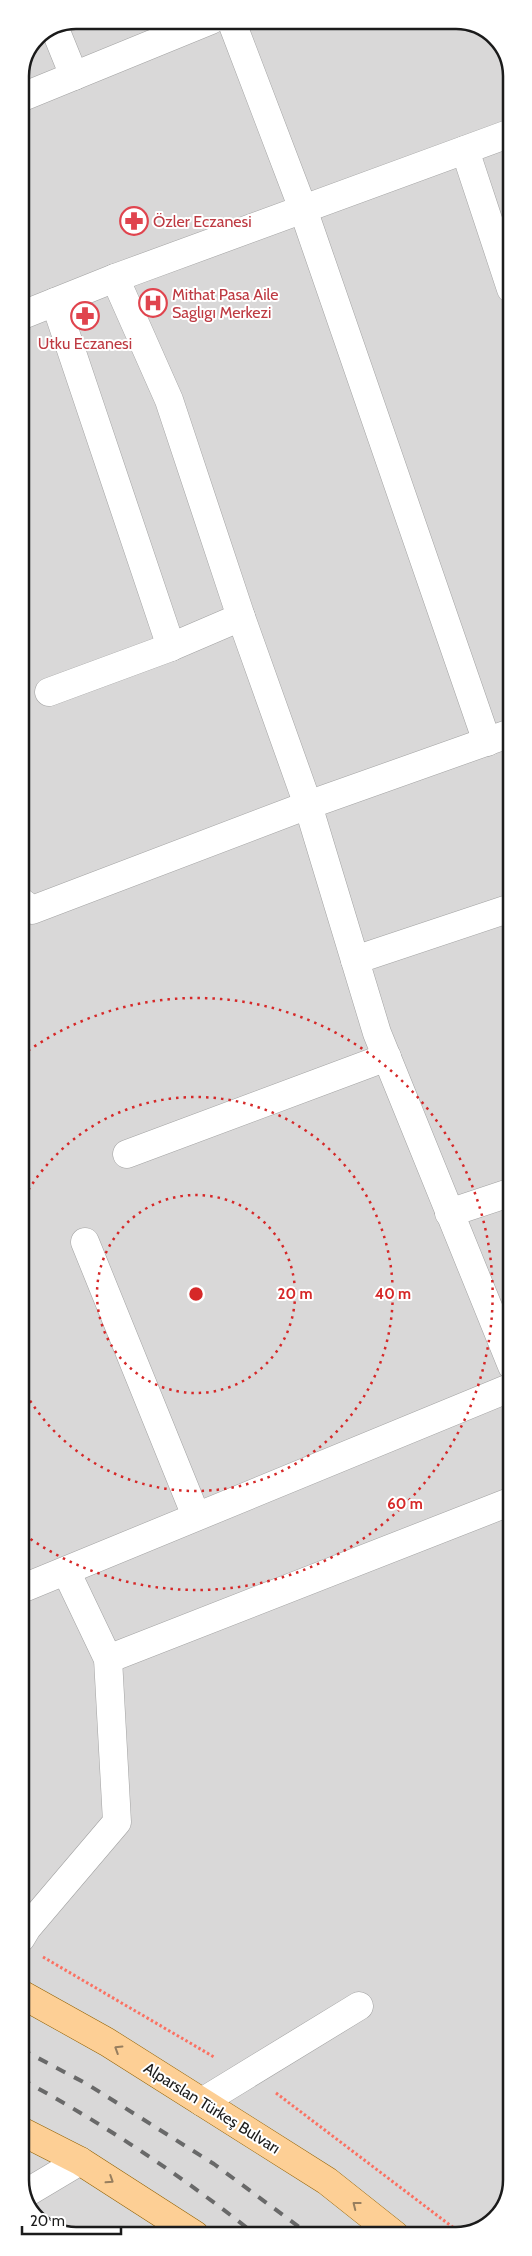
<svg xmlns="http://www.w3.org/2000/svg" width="532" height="2256" font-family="Cabin,sans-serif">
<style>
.residential{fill:#d9d8d8}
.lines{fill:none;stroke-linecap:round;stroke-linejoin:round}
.minor-casing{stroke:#a2a2a2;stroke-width:29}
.major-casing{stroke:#926100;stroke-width:29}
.path{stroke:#fb7162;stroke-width:3;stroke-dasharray:2.5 2.5;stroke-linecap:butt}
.minor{stroke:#fff;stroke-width:28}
.major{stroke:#fdcf95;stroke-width:28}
.rail{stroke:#696969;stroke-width:4;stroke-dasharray:10 10;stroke-linecap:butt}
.oneway{stroke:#977e5e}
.ring{fill:none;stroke:#d62828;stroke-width:2.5;stroke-dasharray:2.5 5}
.labels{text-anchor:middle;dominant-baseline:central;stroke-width:4;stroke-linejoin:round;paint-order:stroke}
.health-label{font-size:16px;fill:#be3a42;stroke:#fff;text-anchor:start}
.street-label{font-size:16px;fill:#1b1b1b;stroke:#fff}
.rim{fill:none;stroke:#1b1b1b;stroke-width:2.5}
.centre{fill:#d62828;stroke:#fff;stroke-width:2.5}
.ring-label{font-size:15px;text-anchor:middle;font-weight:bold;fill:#d62828;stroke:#fff;stroke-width:4;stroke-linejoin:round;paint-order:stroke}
</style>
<rect width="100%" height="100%" fill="#ede8e0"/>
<polygon class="residential" points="76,20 463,20 495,36 511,66 512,2180 498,2217 466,2235 69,2236 37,2220 21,2190 20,76 37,36"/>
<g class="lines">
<defs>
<g id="minor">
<polyline points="231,20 303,209 487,742"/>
<polyline points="55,29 74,76"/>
<polyline points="20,98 211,20"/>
<polyline points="465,150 511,289"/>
<polyline points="115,278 169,400 241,617 308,805 377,1033 512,1366"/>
<polyline points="55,302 171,647"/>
<polyline points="20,316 115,278 511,133"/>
<polyline points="49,692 171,647 241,617"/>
<polyline points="20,901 32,910 308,805 511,733"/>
<polyline points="355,960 511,908"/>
<polyline points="127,1154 387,1057"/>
<polyline points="449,1213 512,1192"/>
<polyline points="85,1242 196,1516"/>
<polyline points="21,1589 512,1387"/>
<polyline points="108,1659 512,1501"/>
<polyline points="21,1938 27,1928 117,1822 108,1659 66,1571"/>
<polyline points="202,2102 359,2006"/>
<polyline points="23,2195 80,2161"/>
</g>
<g id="major">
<polyline points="21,1994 107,2042 327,2181 395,2235"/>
<polyline points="21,2131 80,2161 195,2235"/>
</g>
</defs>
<use href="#minor" class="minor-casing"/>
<use href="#major" class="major-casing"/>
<g class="path">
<polyline points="43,1957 214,2057"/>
<polyline points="276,2093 463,2235"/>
</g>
<use href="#minor" class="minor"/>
<use href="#major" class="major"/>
<g class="rail">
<polyline points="21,2049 87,2084 214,2164 310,2235"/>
<path d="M21 2079C104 2124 182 2176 256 2235"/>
</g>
</g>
<defs><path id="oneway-chevron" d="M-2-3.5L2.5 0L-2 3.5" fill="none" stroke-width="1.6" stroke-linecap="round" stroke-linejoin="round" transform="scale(1.25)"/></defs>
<g class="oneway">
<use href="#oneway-chevron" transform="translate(118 2049) rotate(-148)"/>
<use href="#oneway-chevron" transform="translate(110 2180) rotate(33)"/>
<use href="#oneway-chevron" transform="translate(356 2205) rotate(-142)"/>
</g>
<g class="ring">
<circle cx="196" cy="1294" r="99"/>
<path d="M21 1203A197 197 0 1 1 21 1385"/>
<path d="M22 1055A296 296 0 1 1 22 1533"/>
</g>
<defs>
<symbol id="pharmacy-ring" viewBox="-11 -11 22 22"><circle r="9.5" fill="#fff" stroke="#e0444e" stroke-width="1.5"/><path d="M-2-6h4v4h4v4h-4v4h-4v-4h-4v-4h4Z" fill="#e0444e"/></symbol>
<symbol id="hospital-ring" viewBox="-11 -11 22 22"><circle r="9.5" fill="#fff" stroke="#e0444e" stroke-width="1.5"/><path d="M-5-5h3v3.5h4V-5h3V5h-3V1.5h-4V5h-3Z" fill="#e0444e"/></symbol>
</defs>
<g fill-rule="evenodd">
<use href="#pharmacy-ring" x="118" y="205" width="32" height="32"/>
<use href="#hospital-ring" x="137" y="287" width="32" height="32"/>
<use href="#pharmacy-ring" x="69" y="300" width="32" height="32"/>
</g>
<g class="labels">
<g class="health-label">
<text x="153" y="221">Özler Eczanesi</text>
<text x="172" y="294">Mithat Pasa Aile<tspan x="172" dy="18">Saglıgı Merkezi</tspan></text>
<text x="85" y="343" text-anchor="middle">Utku Eczanesi</text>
</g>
<g class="street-label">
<text transform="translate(212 2108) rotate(32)">Alparslan Türkeş Bulvarı</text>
</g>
</g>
<path d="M0 0H532V2256H0ZM76 29H456A47 47 0 0 1 503 76V2180A47 47 0 0 1 456 2227H76A47 47 0 0 1 29 2180V76A47 47 0 0 1 76 29Z" fill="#fff" fill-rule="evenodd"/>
<path class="rim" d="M76 29H456A47 47 0 0 1 503 76V2180A47 47 0 0 1 456 2227H76A47 47 0 0 1 29 2180V76A47 47 0 0 1 76 29Z"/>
<circle cx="196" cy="1294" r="8" class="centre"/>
<g class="ring-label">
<text x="295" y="1299">20 m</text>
<text x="393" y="1299">40 m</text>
<text x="405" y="1509">60 m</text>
</g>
<path d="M22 2226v8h99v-8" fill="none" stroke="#1b1b1b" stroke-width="2.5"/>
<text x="30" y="2226" font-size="15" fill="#1b1b1b" stroke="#ffffff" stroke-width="4" paint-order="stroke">20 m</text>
</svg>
